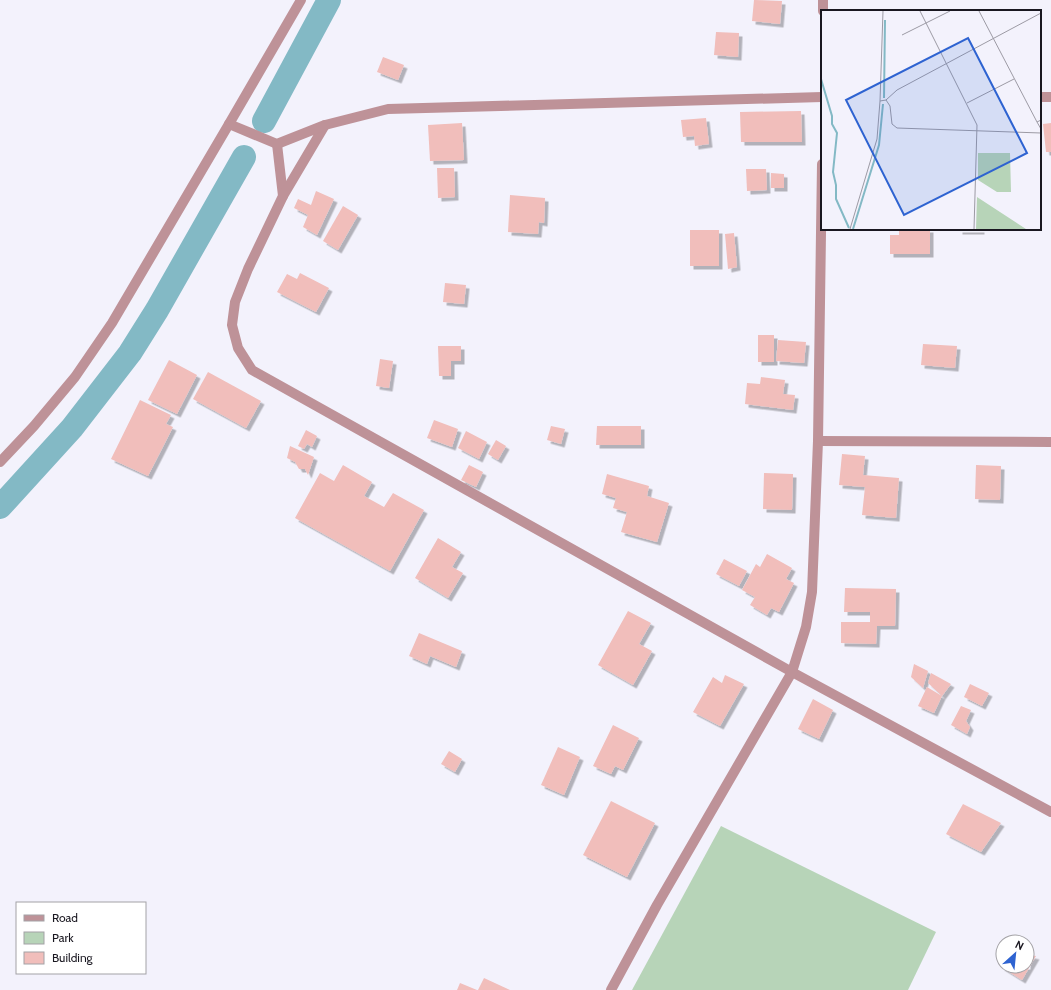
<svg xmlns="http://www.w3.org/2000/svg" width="1051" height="990" font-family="Cabin,sans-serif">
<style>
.green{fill:#b7d4b8}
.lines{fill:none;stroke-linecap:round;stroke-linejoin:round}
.canal{stroke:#83b9c5;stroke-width:24}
.building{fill:#f1bebb;filter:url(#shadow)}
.minor{stroke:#be9298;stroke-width:10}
.inset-river{fill:none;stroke:#83b9c5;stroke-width:2}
.inset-road{fill:none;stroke:#9c9aa4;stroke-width:1}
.view{fill:#2e63d1;fill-opacity:0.15;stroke:#2e63d1;stroke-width:2}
.inset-edge{fill:none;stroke:#191720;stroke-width:2}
</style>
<defs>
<filter id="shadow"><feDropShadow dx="3.5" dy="3.5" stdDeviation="0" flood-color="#0004"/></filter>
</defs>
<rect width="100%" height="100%" fill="#f3f2fc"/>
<polygon class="green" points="721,826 936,932 908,990 632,990"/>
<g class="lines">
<g class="canal">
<polyline points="264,121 329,0"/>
<polyline points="0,507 72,428 130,353 157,310 244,157"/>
</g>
</g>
<g class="building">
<polygon points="754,0 782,1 780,24 752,21"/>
<polygon points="716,32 739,33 738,57 714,55"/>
<polygon points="383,57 404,65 398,80 377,72"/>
<polygon points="801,111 802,142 741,142 740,112"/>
<polygon points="706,118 709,144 695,146 694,136 683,137 681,120"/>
<polygon points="462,123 464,160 430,161 428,125"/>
<polygon points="1051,123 1051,152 1046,152 1043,124"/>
<polygon points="437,168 454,168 455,197 438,198"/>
<polygon points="746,169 766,169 767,190 747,191"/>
<polygon points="771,173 784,174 784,188 771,188"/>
<polygon points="316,191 334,199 317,235 303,227 308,215 294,208 298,199 311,205"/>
<polygon points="510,195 545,198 544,223 539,222 538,234 508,232"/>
<polygon points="343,206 358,215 338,250 323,241"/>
<polygon points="899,229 930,229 930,254 890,254 890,235 899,235"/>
<rect x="959" y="229" width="22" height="2"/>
<rect x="690" y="230" width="29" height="36"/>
<polygon points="734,233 737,267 728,269 725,234"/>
<polygon points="300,273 329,288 316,312 277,292 287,274 297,279"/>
<polygon points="445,283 466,285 464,304 443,302"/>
<rect x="758" y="335" width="16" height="27"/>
<polygon points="778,340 806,342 804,363 776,361"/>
<polygon points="923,344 957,346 955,368 921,365"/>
<polygon points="438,346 461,346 461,361 451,361 451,376 439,376"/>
<polygon points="380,359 393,361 389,388 376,386"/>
<polygon points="169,360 197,375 177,414 148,400"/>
<polygon points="208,372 261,401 246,428 193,399"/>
<polygon points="761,377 785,380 783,394 795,395 793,410 745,404 747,383 760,384"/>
<polygon points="140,400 171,415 166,424 173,427 148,476 111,459"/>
<polygon points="434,420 458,429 452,447 427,438"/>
<polygon points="551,426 565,429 561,444 547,440"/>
<polygon points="597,426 641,426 641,445 596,445"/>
<polygon points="306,430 317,436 312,447 307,444 304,449 298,446"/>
<polygon points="466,431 487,442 479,459 458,448"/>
<polygon points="496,440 506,446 498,460 488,454"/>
<polygon points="290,446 314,457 308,475 305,469 299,469 295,462 287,458"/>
<polygon points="842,454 865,456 863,475 899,478 896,518 862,515 865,487 839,485"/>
<polygon points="343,465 372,482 364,496 384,507 393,493 424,510 390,571 295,518 320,473 334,481"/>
<polygon points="469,465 483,472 476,487 461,480"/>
<polygon points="976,465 1001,466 1000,500 975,499"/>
<polygon points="764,473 793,474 792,510 763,509"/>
<polygon points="607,474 649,486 647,496 669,503 657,542 621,532 627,512 613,508 616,498 602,494"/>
<polygon points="438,538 461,552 452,567 463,573 448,598 415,578"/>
<polygon points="767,554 792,568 786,579 794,583 779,612 771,608 767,615 750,605 755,597 742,590 756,564 760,567"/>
<polygon points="724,559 747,571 739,586 716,574"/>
<polygon points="845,588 896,589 895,626 877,626 876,644 841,643 841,622 870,622 870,612 844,612"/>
<polygon points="628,611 651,623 639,644 652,651 633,685 598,665"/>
<polygon points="419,633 462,651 456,667 430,656 427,664 409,656"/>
<polygon points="914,664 928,671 923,688 911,677"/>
<polygon points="931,673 951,684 942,696 934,713 918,706 927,687 942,696 928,683"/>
<polygon points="725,675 744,684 720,726 693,712 713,677 722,683"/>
<polygon points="970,684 989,693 982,706 964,697"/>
<polygon points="813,699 833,710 819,739 798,729"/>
<polygon points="961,706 971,710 966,721 970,727 967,734 951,725"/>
<polygon points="613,725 639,738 623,770 615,766 611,774 593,766"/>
<polygon points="558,747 580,757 564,795 541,785"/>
<polygon points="449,751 462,759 455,772 441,764"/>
<polygon points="611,801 655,823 627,877 583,855"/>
<polygon points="963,804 1001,823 981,852 946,834"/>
<polygon points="1027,954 1036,956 1022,980 1001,967 1002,966 1027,966"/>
<polygon points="484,978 510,990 478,990"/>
<polygon points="460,983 477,990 457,990"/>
</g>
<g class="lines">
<g class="minor">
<polyline points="823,0 823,11"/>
<polyline points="1040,97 1051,97"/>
<polyline points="229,124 301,0"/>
<polyline points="277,144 283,196 248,269 235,302 232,325 238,348 252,370 792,672 1051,812"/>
<polyline points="283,196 325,125"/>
<polyline points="818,441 1051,442"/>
<polyline points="0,462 34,426 75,377 112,323 229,124 277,144 325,125 388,109 822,97"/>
<polyline points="611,990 657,905 792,672 806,627 812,592 818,441 822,164"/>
</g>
</g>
<g transform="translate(821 10)">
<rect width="220" height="220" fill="#f3f2fc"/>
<path d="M157 143H189L190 182H176L157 170ZM156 187 205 219H155Z" fill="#b7d4b8"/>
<path class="inset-river" d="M0 69 11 106V114L16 123 12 162 15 175V189L28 218M63 88 64 10M32 219 58 135 62 94"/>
<path class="inset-road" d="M99 1 156 115 153 219M158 1 216 112M81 25 129 1M65 90 69 96 71 114 76 118 220 123M59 91 62 1M146 93 193 69M220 110 216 112 220 119M29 219 56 129 59 91 65 90 76 80 220 3"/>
<path class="view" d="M147 28 206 143 83 205 25 90Z"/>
<rect width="220" height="220" class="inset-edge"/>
</g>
<rect x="16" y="902" width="130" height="72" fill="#ffffff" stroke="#a3a2a6"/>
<rect x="24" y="915" width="20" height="6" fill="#be9298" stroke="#a3a2a6"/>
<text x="52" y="922" font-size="12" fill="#191720">Road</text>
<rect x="24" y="932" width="20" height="12" fill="#b7d4b8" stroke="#a3a2a6"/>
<text x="52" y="942" font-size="12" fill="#191720">Park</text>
<rect x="24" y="952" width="20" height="12" fill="#f1bebb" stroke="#a3a2a6"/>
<text x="52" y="962" font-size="12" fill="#191720">Building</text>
<g transform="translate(1015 954) rotate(27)"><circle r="19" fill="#ffffff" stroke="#a3a2a6"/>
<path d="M0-3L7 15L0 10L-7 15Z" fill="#2e63d1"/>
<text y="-6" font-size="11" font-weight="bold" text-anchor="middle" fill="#191720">N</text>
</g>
</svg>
